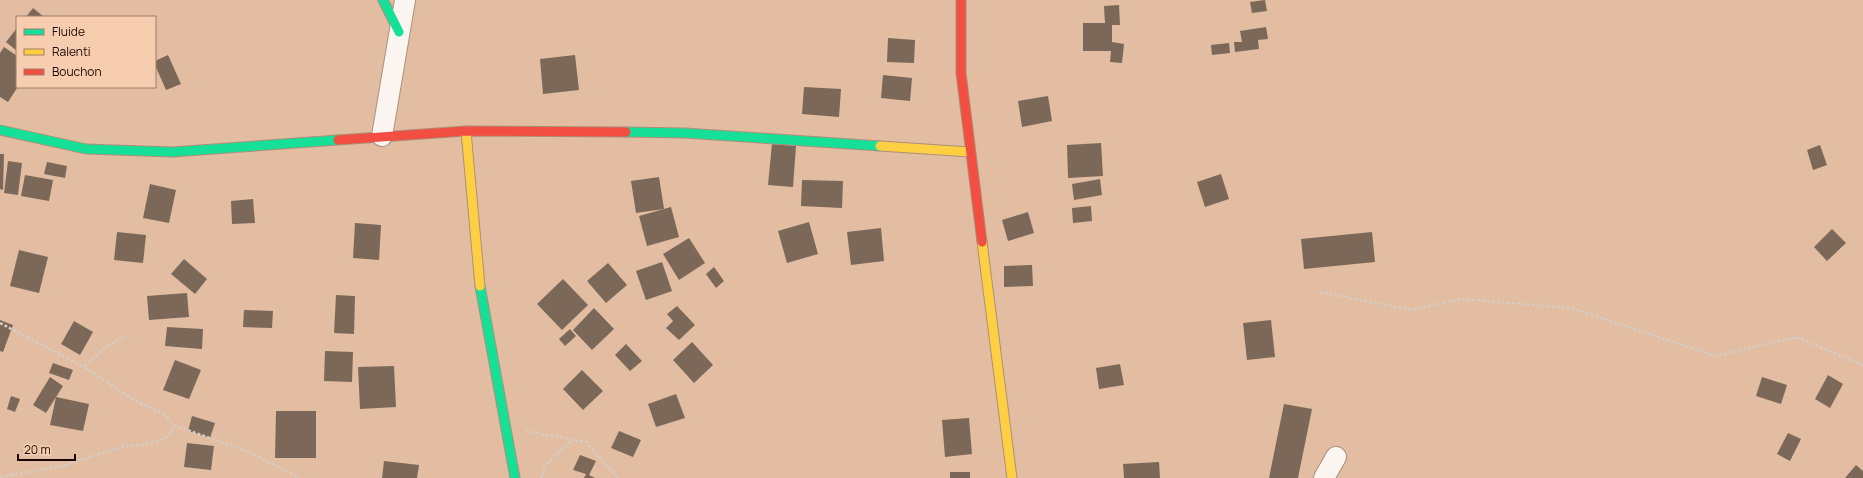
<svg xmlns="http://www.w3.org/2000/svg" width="1863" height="478" font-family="Manrope,sans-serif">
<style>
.building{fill:#7b6858}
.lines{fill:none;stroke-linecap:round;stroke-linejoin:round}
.street-casing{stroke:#ac8f79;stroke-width:22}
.fast-casing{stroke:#ac8f79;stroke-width:11}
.slow-casing{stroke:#ac8f79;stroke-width:11}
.jam-casing{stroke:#ac8f79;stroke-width:11}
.path{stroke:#d7cbc2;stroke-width:2.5;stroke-dasharray:3 2;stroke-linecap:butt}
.street{stroke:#fbf5f1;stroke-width:20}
.fast{stroke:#16e098;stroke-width:9}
.slow{stroke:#ffcf43;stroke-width:9}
.jam{stroke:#f24e42;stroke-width:9}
</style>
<rect width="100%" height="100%" fill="#e2bda1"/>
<g class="building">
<polygon points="1265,0 1267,11 1252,13 1250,2"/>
<polygon points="1119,5 1120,25 1112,25 1112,42 1124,44 1122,63 1110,62 1111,51 1083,51 1083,23 1105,23 1104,6"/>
<polygon points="33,8 44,17 26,17"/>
<polygon points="1266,27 1268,39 1258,40 1259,49 1235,52 1234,42 1242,42 1240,31"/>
<polygon points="17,28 17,51 6,42"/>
<polygon points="888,38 915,40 914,63 887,62"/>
<polygon points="1229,43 1230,53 1212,55 1211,45"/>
<polygon points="4,47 17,56 17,88 8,102 0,97 0,53"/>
<polygon points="168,55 181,84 166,90 155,65 155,61"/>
<polygon points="575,55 579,90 543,94 540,59"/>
<polygon points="883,75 912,78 910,101 881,98"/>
<polygon points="804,87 841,89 839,117 802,114"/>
<polygon points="1048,96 1052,121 1022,127 1018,101"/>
<polygon points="1101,143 1103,176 1068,178 1067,145"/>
<polygon points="772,144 796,146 793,187 768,185"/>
<polygon points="1820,145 1827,165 1813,170 1807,150"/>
<polygon points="0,154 4,154 3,190 0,189"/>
<polygon points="8,161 22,163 18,195 4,193"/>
<polygon points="47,162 67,166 65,178 44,174"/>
<polygon points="1221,174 1229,199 1205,207 1197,182"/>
<polygon points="25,175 53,180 49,201 21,196"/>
<polygon points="659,177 664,209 636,213 631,181"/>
<polygon points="1100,179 1102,195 1074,200 1072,184"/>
<polygon points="802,180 843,181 842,208 801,206"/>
<polygon points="150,184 176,190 169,223 143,218"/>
<polygon points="253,199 255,223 232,224 231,201"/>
<polygon points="1091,206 1092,221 1073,223 1072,208"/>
<polygon points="671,207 679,237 647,246 639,216"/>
<polygon points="1028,212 1034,233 1008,241 1002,220"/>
<polygon points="809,222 818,254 787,263 778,231"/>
<polygon points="355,223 381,225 379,260 353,258"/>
<polygon points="881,228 884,261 851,265 847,232"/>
<polygon points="1832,229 1846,243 1827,261 1814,247"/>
<polygon points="117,232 146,235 143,263 114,260"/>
<polygon points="1372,232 1375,262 1304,269 1301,239"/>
<polygon points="689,238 705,263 679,280 663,254"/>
<polygon points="19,250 48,257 39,293 10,286"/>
<polygon points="184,259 207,279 195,294 171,274"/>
<polygon points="662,262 672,291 646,300 636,271"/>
<polygon points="608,263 627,285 606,303 587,281"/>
<polygon points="1032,265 1033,286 1004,287 1004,266"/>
<polygon points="714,267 724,281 716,288 706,274"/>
<polygon points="563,279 588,305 562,330 537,304"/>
<polygon points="187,293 189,317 149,320 147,296"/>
<polygon points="336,295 355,296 354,334 334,333"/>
<polygon points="677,306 695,325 679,340 666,328 673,321 667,314"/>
<polygon points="594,308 614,329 592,350 573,330"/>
<polygon points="244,310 273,311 272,328 243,327"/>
<polygon points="0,320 13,325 3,352 0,351"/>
<polygon points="1271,320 1275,357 1247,360 1243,323"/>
<polygon points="74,321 93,332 80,355 61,344"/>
<polygon points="167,327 203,329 202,349 165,346"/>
<polygon points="570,329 576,336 565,346 559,339"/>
<polygon points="692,342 713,365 694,383 673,360"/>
<polygon points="626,344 642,361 630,371 615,355"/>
<polygon points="325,351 353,352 352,382 324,381"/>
<polygon points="175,360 201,370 189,399 163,390"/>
<polygon points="53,363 73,370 69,380 49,373"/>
<polygon points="1120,364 1124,385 1099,389 1096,368"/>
<polygon points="394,366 396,407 360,409 358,367"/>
<polygon points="582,370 603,391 583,410 563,389"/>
<polygon points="1828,375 1843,384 1830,408 1815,399"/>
<polygon points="50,377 63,386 46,413 33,405"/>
<polygon points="1762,377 1787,385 1781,404 1756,396"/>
<polygon points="676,394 685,418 656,427 648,404"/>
<polygon points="11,396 20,399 15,412 7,409"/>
<polygon points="56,397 89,404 83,431 50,425"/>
<polygon points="1284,404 1312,409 1298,478 1269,478"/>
<polygon points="276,411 316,411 316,458 275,458"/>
<polygon points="192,416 215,423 210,438 188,431"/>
<polygon points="969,418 972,454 945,457 942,420"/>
<polygon points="619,431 641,440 633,457 611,448"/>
<polygon points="1788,433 1801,439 1790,461 1777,454"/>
<polygon points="187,443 214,446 211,470 184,467"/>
<polygon points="580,455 596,461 589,475 595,478 584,478 586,474 573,470"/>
<polygon points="384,461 419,465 417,478 382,478"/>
<polygon points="1159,462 1160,478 1124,478 1123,464"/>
<polygon points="1856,465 1863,471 1863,478 1845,478"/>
<rect x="950" y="472" width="20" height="6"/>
</g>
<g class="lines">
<defs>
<g id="street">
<polyline points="382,136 405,0"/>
<polyline points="1324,478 1336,457"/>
</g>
<g id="fast">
<polyline points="383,0 399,32"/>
<polyline points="0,130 86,149 172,152 338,140"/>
<polyline points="626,132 685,133 880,146"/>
<polyline points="480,286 515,478"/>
</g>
<g id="slow">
<polyline points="466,131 480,286"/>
<polyline points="880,146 970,152"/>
<polyline points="982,242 1012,478"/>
</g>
<g id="jam">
<polyline points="961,0 961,73 982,242"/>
<polyline points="338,140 466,131 626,132"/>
</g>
</defs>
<use href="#street" class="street-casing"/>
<use href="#fast" class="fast-casing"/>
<use href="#slow" class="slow-casing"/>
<use href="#jam" class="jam-casing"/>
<g class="path">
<polyline points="1320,292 1411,310 1460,299 1571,308 1715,356 1796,337 1863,365"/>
<polyline points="0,323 84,367"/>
<polyline points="174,425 251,453 300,478"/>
<polyline points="526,431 586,442 618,478"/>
<path d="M0 477 62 466 124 446 142 445 155 442 167 437 172 432 174 425C164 411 150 409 136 401 118 390 101 378 84 367L106 347 125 336"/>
<polyline points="541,478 546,464 572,440"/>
</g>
<use href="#street" class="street"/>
<use href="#fast" class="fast"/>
<use href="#slow" class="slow"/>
<use href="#jam" class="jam"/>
</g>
<rect x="16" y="16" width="140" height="72" fill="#f7cdaf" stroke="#9f7d69"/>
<rect x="24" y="29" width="20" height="6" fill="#16e098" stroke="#9f7d69"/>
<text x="52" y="36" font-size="12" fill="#1b0500">Fluide</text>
<rect x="24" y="49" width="20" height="6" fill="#ffcf43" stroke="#9f7d69"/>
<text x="52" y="56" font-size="12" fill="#1b0500">Ralenti</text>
<rect x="24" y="69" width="20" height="6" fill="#f24e42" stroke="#9f7d69"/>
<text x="52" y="76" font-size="12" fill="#1b0500">Bouchon</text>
<path d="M18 454v6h57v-6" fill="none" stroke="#1b0500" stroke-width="2"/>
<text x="24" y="454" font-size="12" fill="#1b0500" stroke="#f7cdaf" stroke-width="3" paint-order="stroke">20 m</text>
</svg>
